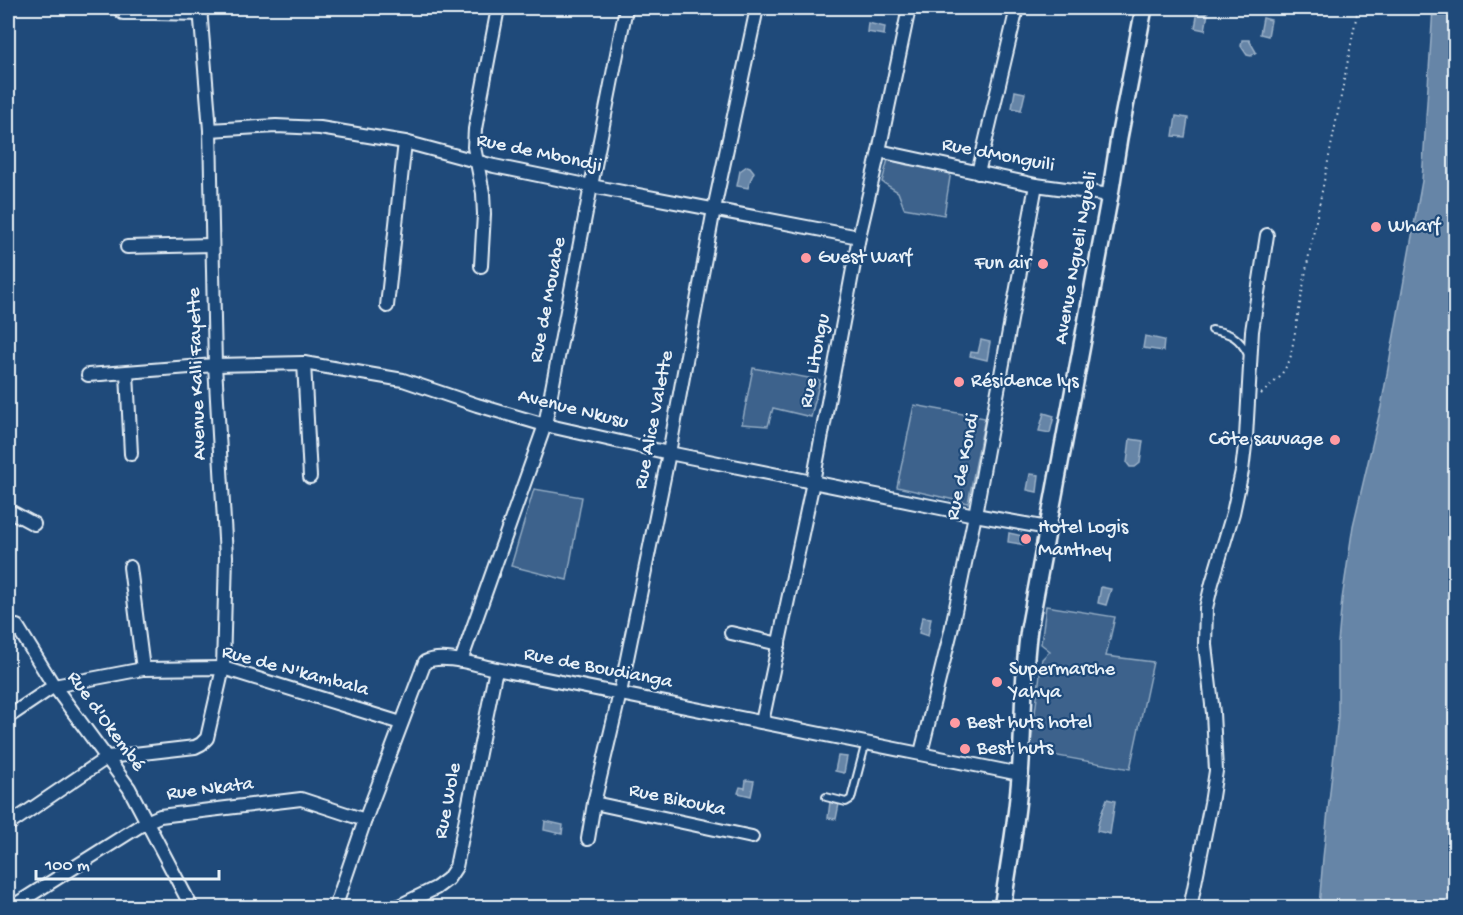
<svg xmlns="http://www.w3.org/2000/svg" width="1463" height="915" font-family="'Gochi Hand',sans-serif">
<style>
.green{fill:#3c628c;stroke:#92aac2;stroke-width:1.5}
.water{fill:#6685a7;stroke:#9ab0c7;stroke-width:1.5}
.lines{fill:none;stroke-linecap:round;stroke-linejoin:round}
.service-casing{stroke:#e8f1f8;stroke-width:10}
.minor-casing{stroke:#e8f1f8;stroke-width:16}
.tertiary-casing{stroke:#e8f1f8;stroke-width:20}
.path{stroke:#e8f1f8;stroke-width:2;stroke-dasharray:1.5 4.5;stroke-linecap:butt}
.service{stroke:#1f4a7a;stroke-width:6}
.minor{stroke:#1f4a7a;stroke-width:12}
.tertiary{stroke:#1f4a7a;stroke-width:15}
.poi-dot{fill:#ff9aa2;stroke:#1f4a7a;stroke-width:2}
.labels{text-anchor:middle;dominant-baseline:central;stroke-width:4.5;stroke-linejoin:round;paint-order:stroke}
.street-label{font-size:20px;fill:#e8f1f8;stroke:#1f4a7a}
.poi-label{font-size:20px;fill:#e8f1f8;stroke:#1f4a7a;text-anchor:start}
</style>
<rect width="100%" height="100%" fill="#1f4a7a"/>
<filter id="ink" filterUnits="userSpaceOnUse"><feTurbulence type="fractalNoise" baseFrequency=".0167" numOctaves="2"/><feDisplacementMap in="SourceGraphic" scale="12" xChannelSelector="R" yChannelSelector="G"/><feConvolveMatrix kernelMatrix="1 2 1 2 8 2 1 2 1" color-interpolation-filters="sRGB"/></filter>
<g filter="url(#ink)">
<g class="green">
<polygon points="888,159 907,165 951,171 944,215 904,208 898,192 882,182"/>
<polygon points="753,368 820,380 811,417 773,408 768,426 742,424"/>
<polygon points="914,405 985,418 968,503 897,487"/>
<polygon points="534,489 582,497 567,580 511,566"/>
<polygon points="1046,606 1115,617 1106,656 1153,662 1130,769 1030,751 1042,659 1050,651 1041,644"/>
</g>
<g class="water">
<polygon points="1433,8 1456,8 1455,907 1319,907 1323,858 1338,716 1338,643 1342,599 1353,526 1381,407 1422,181"/>
<polygon points="1198,11 1208,13 1205,30 1195,28"/>
<polygon points="1263,18 1271,20 1268,36 1260,34"/>
<polygon points="868,23 885,27 884,35 867,32"/>
<polygon points="1242,40 1249,40 1256,52 1251,56 1247,55 1241,46"/>
<polygon points="1015,91 1025,93 1021,110 1012,108"/>
<polygon points="1176,116 1188,118 1185,137 1173,136"/>
<polygon points="747,166 750,167 754,172 750,181 748,188 737,186 740,171"/>
<polygon points="1145,336 1164,340 1163,351 1143,348"/>
<polygon points="981,340 990,342 987,360 970,356 971,352 978,353"/>
<polygon points="1044,413 1054,416 1050,433 1039,431"/>
<polygon points="1130,439 1143,441 1140,463 1135,467 1130,467 1127,463"/>
<polygon points="1030,474 1039,475 1037,492 1027,490"/>
<polygon points="1009,533 1027,537 1026,545 1008,542"/>
<polygon points="1101,587 1111,589 1106,605 1098,603"/>
<polygon points="922,617 931,618 928,636 919,633"/>
<polygon points="838,756 847,757 844,773 835,771"/>
<polygon points="746,780 754,781 751,796 738,793 740,787 745,788"/>
<path d="M1107 799 1115 801 1110 834 1097 831C1098 820 1103 810 1107 799Z"/>
<polygon points="830,802 839,804 836,819 828,818"/>
<polygon points="545,821 563,825 562,834 544,830"/>
</g>
<g class="lines">
<defs>
<g id="service">
<path d="M1212 330C1232 333 1239 338 1248 354"/>
<polyline points="826,797 846,802 851,799 866,742"/>
</g>
<g id="minor">
<polyline points="118,8 123,13 154,13 201,14"/>
<polyline points="210,130 276,126 320,128 405,142 494,166 591,186 859,237"/>
<polyline points="879,151 1036,185 1110,195"/>
<polyline points="978,173 1017,8"/>
<polyline points="127,247 212,245"/>
<polyline points="481,266 484,214 483,193 474,147 475,129 498,8"/>
<polyline points="387,306 405,142"/>
<polyline points="304,363 310,477"/>
<polyline points="127,373 131,454"/>
<polyline points="88,375 215,365 304,363 403,380 477,405 545,425 669,453 975,515 1048,528"/>
<polyline points="8,510 34,524"/>
<polyline points="130,567 143,669"/>
<polyline points="17,626 54,686 129,788 192,908"/>
<polyline points="731,633 779,644"/>
<polyline points="461,661 545,425 591,186 626,8"/>
<polyline points="8,717 54,686 143,669 223,668 401,723"/>
<polyline points="762,722 813,482 859,237 879,151 909,8"/>
<polyline points="921,753 951,631 975,515 1036,185"/>
<polyline points="594,803 752,837"/>
<polyline points="8,825 108,757 195,747 201,744 207,738 221,677 223,668 226,556 215,365 210,130 200,8"/>
<polyline points="588,839 594,803 620,693 669,453 714,209 757,8"/>
<polyline points="10,908 146,822 160,816 301,799 365,820"/>
<path d="M335 908 365 820 425 662C443 653 476 665 496 669L1020 774"/>
<polyline points="395,908 436,888 448,879 456,867 496,669"/>
<polyline points="1190,908 1211,803 1216,771 1213,713 1205,645 1206,608 1212,583 1233,513 1242,471 1246,437 1252,331 1267,235"/>
</g>
<path id="tertiary" d="M1002 908C1009 864 1017 820 1020 776 1024 727 1022 678 1029 629L1110 195 1119 138 1144 8"/>
</defs>
<use href="#service" class="service-casing"/>
<use href="#minor" class="minor-casing"/>
<use href="#tertiary" class="tertiary-casing"/>
<polyline class="path" points="1261,394 1280,377 1290,360 1307,265 1337,117 1358,8"/>
<use href="#service" class="service"/>
<use href="#minor" class="minor"/>
<use href="#tertiary" class="tertiary"/>
</g>
</g>
<g class="poi-dot">
<circle cx="1376" cy="227" r="6"/>
<circle cx="806" cy="258" r="6"/>
<circle cx="1043" cy="264" r="6"/>
<circle cx="959" cy="382" r="6"/>
<circle cx="1335" cy="440" r="6"/>
<circle cx="1026" cy="539" r="6"/>
<circle cx="997" cy="682" r="6"/>
<circle cx="955" cy="723" r="6"/>
<circle cx="965" cy="749" r="6"/>
</g>
<g class="labels">
<g class="street-label">
<text transform="translate(539 154) rotate(12)">Rue de Mbondji</text>
<text transform="translate(998 156) rotate(11)">Rue dMonguili</text>
<text transform="translate(1077 258) rotate(-80)">Avenue Ngueli Ngueli</text>
<text transform="translate(549 300) rotate(-79)">Rue de Mouabe</text>
<text transform="translate(816 361) rotate(-79)">Rue Litongu</text>
<text transform="translate(198 374) rotate(-92)">Avenue Kalli Fayette</text>
<text transform="translate(573 410) rotate(14)">Avenue Nkusu</text>
<text transform="translate(655 420) rotate(-79)">Rue Alice Valette</text>
<text transform="translate(964 467) rotate(-79)">Rue de Kondi</text>
<text transform="translate(598 669) rotate(11)">Rue de Boudianga</text>
<text transform="translate(295 672) rotate(15)">Rue de N'kambala</text>
<text transform="translate(105 722) rotate(54)">Rue d'Okembé</text>
<text transform="translate(210 790) rotate(-7)">Rue Nkata</text>
<text transform="translate(449 801) rotate(-79)">Rue Wole</text>
<text transform="translate(677 801) rotate(12)">Rue Bikouka</text>
</g>
<g class="poi-label">
<text x="1388" y="227">Wharf</text>
<text x="818" y="258">Guest Warf</text>
<text x="1031" y="264" text-anchor="end">Fun air</text>
<text x="971" y="382">Résidence lys</text>
<text x="1323" y="440" text-anchor="end">Côte sauvage</text>
<text x="1038" y="528">Hotel Logis<tspan x="1038" dy="23">Manthey</tspan></text>
<text x="1009" y="670">Supermarche<tspan x="1009" dy="23">Yahya</tspan></text>
<text x="967" y="723">Best huts hotel</text>
<text x="977" y="749">Best huts</text>
</g>
</g>
<rect width="1463" height="915" fill="none" stroke="#1f4a7a" stroke-width="30"/>
<rect x="15" y="15" width="1433" height="885" fill="none" stroke="#e8f1f8" stroke-width="2" filter="url(#ink)"/>
<path d="M36 870v9h183v-9" fill="none" stroke="#e8f1f8" stroke-width="3"/>
<text x="45" y="870" font-size="18" fill="#e8f1f8" stroke="#1f4a7a" stroke-width="4.5" paint-order="stroke">100 m</text>
</svg>
